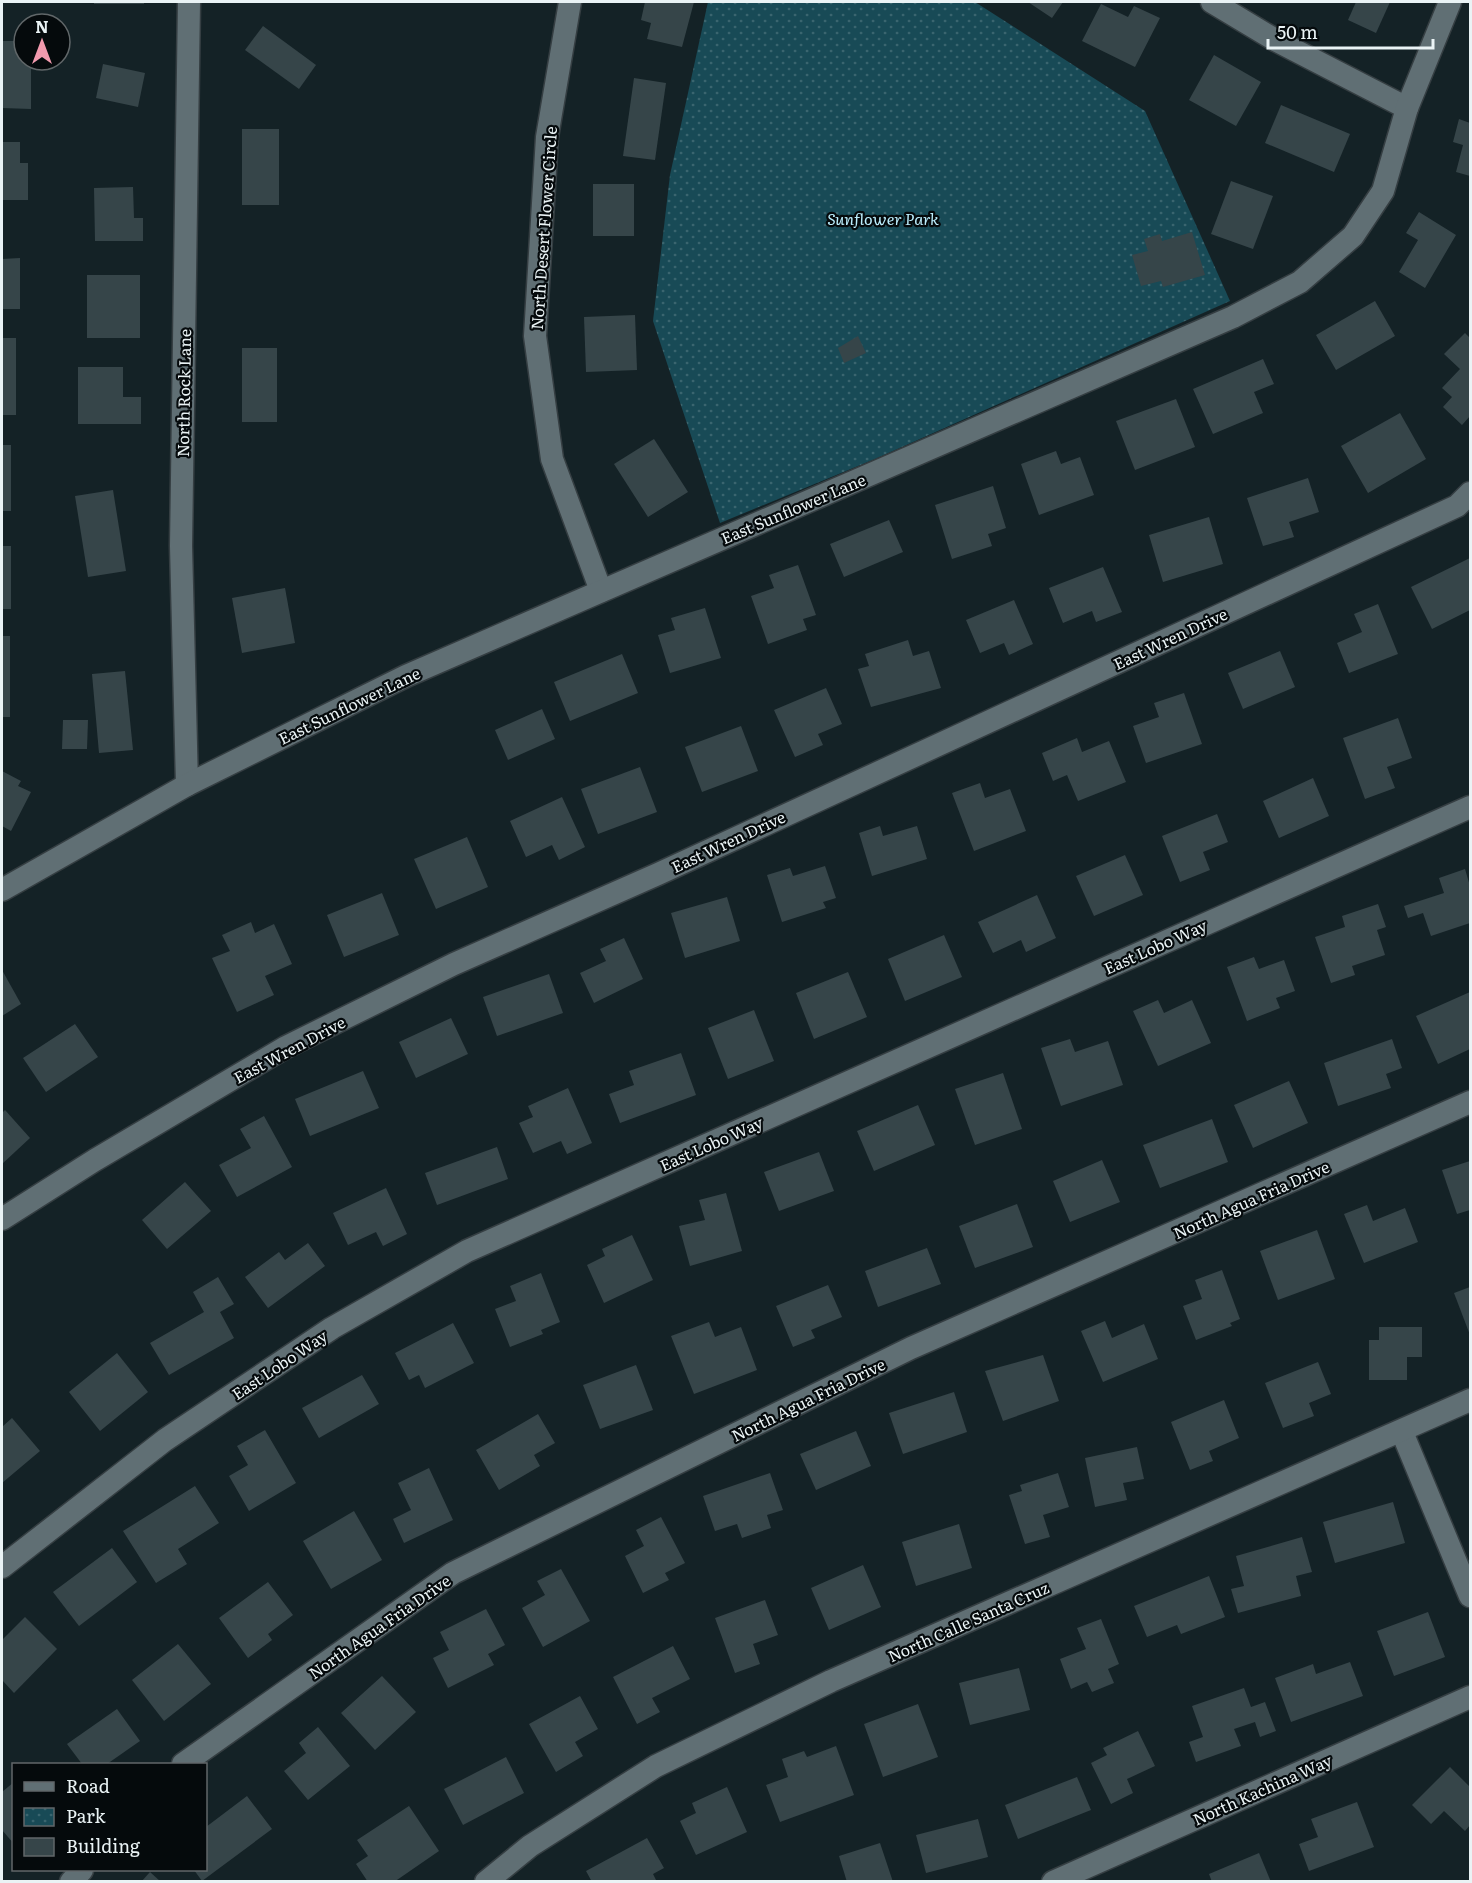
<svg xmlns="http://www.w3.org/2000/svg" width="1472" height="1883" font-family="Literata,serif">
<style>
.park{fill:url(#park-dots)}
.building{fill:#364549}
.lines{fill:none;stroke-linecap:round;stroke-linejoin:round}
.minor-casing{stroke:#353e42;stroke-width:25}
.minor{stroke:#606f74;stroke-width:22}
.labels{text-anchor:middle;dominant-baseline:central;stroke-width:4.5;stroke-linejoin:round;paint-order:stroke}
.park-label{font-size:16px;font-style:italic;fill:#bbeefd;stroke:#050a0c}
.street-label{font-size:16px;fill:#eaf3f5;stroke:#050a0c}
</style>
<defs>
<pattern id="park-dots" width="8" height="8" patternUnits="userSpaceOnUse" patternTransform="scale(1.5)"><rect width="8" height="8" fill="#184a56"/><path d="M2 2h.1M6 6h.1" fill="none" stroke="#3a656f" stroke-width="1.8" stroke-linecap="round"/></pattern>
</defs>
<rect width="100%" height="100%" fill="#142226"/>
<polygon class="park" points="708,2 975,2 1145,111 1230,301 875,459 720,523 653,321 670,175"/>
<g class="building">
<rect x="94" y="2" width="50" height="2"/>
<polygon points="645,2 694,2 682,47 647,39 651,23 641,20"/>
<polygon points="1028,2 1063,2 1052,18"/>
<polygon points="1356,2 1390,2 1376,33 1348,20"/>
<polygon points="1101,4 1128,17 1134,6 1160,18 1135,67 1082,41"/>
<polygon points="263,26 316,65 299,89 245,50"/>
<polygon points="2,41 24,41 24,60 31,60 31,109 2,108"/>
<polygon points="1214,55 1261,82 1236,126 1189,100"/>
<polygon points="103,64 145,73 138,107 96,98"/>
<polygon points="634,78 666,83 655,160 623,156"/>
<polygon points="1281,105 1350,134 1334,172 1265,143"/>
<polygon points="1459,119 1470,123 1470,176 1456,172 1463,145 1453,142"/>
<rect x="242" y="129" width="37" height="76"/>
<polygon points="2,142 20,142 20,163 28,163 28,200 2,200"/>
<polygon points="1231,181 1273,196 1253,249 1211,234"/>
<rect x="593" y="184" width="41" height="52"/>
<polygon points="133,187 134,218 143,218 143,241 95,241 94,188"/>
<polygon points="1419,212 1456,235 1425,288 1399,272 1418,240 1406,233"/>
<polygon points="1192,232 1205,275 1163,287 1161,281 1141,286 1132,255 1148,251 1144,239 1160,234 1162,241"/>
<polygon points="20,258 20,309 2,309 2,259"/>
<rect x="87" y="275" width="53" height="63"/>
<polygon points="1375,301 1395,336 1336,370 1316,335"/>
<polygon points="635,315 637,370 586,372 584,317"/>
<polygon points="1465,333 1470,338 1470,416 1462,425 1443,407 1452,397 1442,388 1460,369 1444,354"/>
<polygon points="858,336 866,353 844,363 838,348"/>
<rect x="2" y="338" width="14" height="77"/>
<rect x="242" y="348" width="35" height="74"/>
<polygon points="1263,359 1274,384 1254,392 1263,413 1213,434 1193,389"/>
<polygon points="78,367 123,367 123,397 141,397 141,424 78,424"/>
<polygon points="1176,399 1195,447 1135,470 1116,421"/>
<polygon points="1400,413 1426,459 1368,493 1341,446"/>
<polygon points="654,439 688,492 648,517 614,464"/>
<rect x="2" y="445" width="9" height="66"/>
<polygon points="1056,451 1061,464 1080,457 1094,495 1039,515 1021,464"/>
<polygon points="1308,478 1319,512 1289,522 1294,537 1263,546 1247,498"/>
<polygon points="993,486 1006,528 988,534 992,546 952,559 935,505"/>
<polygon points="113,490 126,571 88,577 75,496"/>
<polygon points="1209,517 1223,564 1163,582 1149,535"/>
<polygon points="889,520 903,552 844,577 830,544"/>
<rect x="2" y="546" width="9" height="63"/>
<polygon points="1470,558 1470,610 1432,629 1411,587"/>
<polygon points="798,565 816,615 803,619 807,630 768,644 751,596 774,588 769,575"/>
<polygon points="1103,567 1122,612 1096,622 1092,611 1063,623 1049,588"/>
<polygon points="285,588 295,643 242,653 232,598"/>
<polygon points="1014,600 1033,644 1009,655 1004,643 980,653 966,620"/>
<polygon points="1378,604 1398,654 1349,673 1337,643 1362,632 1354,614"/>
<polygon points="705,608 721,658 670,673 658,635 675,630 671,618"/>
<rect x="2" y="636" width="8" height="81"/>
<polygon points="908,640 913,656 929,651 941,688 871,707 858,669 869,666 865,654"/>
<polygon points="1280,651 1295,687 1243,709 1228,673"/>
<polygon points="622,654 638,693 570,721 554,682"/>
<polygon points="125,671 133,750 99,753 92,674"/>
<polygon points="826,688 842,724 818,734 823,745 795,757 774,710"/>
<polygon points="1184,693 1202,744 1146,763 1133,726 1159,717 1154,703"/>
<polygon points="542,709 555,739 508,760 495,730"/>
<polygon points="1398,718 1412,758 1387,767 1395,788 1365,799 1343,738"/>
<polygon points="63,720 88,720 87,749 62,749"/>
<polygon points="741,726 758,771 702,792 685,747"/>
<polygon points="1077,738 1082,752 1109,741 1126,782 1078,801 1067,775 1053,781 1042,753"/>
<polygon points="640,767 657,812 598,834 581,789"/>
<polygon points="2,771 21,781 18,786 31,792 11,831 2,826"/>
<polygon points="1313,778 1329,816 1279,838 1263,801"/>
<polygon points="980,783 985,798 1010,789 1026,831 974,851 952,793"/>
<polygon points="562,797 585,847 559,860 552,845 526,857 510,821"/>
<polygon points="1217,814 1228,842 1203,852 1210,870 1180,882 1162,836"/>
<polygon points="880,826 883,836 917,826 927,859 872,876 859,833"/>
<polygon points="467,837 488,887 436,909 414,859"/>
<polygon points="1125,855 1143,895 1094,916 1076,876"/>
<polygon points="825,866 836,898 823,902 826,908 782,922 767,875 790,868 793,876"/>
<polygon points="1465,869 1470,886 1470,923 1431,936 1423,913 1408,918 1404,906 1444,893 1439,878"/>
<polygon points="382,893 399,935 344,957 327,915"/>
<polygon points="1037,895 1056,938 1026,952 1021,940 993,953 978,922"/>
<polygon points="727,897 740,941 685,958 671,913"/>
<polygon points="1378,904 1386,927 1377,930 1385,955 1352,966 1355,975 1331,983 1315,937 1345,927 1342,916"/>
<polygon points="251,922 255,933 274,924 292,964 265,976 274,995 237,1012 212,958 230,951 222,935"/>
<polygon points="944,935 962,977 905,1001 888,959"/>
<polygon points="624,938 643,979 594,1003 580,973 606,961 600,949"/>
<polygon points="1254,957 1259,969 1284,960 1295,991 1276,998 1280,1008 1247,1021 1227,967"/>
<polygon points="2,970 21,1004 2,1016"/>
<polygon points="848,972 867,1017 814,1039 796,993"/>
<polygon points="549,974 563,1013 497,1036 483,997"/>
<polygon points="1470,992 1470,1049 1438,1064 1416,1016"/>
<polygon points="1158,1000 1164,1013 1192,1000 1211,1043 1158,1066 1133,1011"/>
<polygon points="754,1010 774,1061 728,1079 708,1028"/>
<polygon points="451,1018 468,1054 416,1078 399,1042"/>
<polygon points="75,1024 98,1057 46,1092 23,1058"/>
<polygon points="1070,1039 1075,1052 1108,1041 1123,1085 1061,1106 1041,1048"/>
<polygon points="1392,1039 1402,1068 1386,1074 1391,1088 1338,1106 1324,1063"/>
<polygon points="681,1053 696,1095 620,1123 609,1094 634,1085 629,1071"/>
<polygon points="363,1071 379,1108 310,1136 295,1099"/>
<polygon points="1003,1073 1022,1129 975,1145 955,1089"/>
<polygon points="1289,1081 1308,1123 1253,1148 1234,1105"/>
<polygon points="568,1088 592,1143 567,1154 561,1141 533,1153 519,1123 533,1117 528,1106"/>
<polygon points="918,1105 935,1145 874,1171 857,1131"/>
<polygon points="5,1110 30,1138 2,1164 2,1113"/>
<polygon points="264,1116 292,1167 237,1197 219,1165 251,1148 240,1129"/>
<polygon points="1212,1119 1228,1162 1160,1188 1143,1145"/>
<polygon points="497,1147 508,1179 437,1205 425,1173"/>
<polygon points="819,1152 834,1191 779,1211 764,1172"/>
<polygon points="1102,1160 1120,1202 1070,1222 1053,1181"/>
<polygon points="1470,1161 1470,1210 1457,1214 1442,1170"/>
<polygon points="185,1182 211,1211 167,1249 142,1220"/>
<polygon points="386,1188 407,1234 383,1246 376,1232 348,1245 333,1213"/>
<polygon points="726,1193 742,1251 690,1266 679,1226 705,1220 699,1200"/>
<polygon points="1017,1204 1033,1247 975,1268 959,1226"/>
<polygon points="1367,1205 1373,1221 1405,1208 1418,1242 1364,1263 1344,1214"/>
<polygon points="1317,1230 1335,1279 1278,1300 1260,1251"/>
<polygon points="632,1235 653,1280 604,1303 587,1265 605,1256 602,1249"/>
<polygon points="308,1243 325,1266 268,1308 245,1277 279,1252 285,1260"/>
<polygon points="927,1248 941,1284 878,1307 865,1271"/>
<polygon points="1222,1270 1240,1319 1230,1323 1232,1326 1196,1340 1183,1306 1202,1299 1195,1280"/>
<polygon points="541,1273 560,1322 541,1330 543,1334 510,1347 495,1309 516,1301 510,1286"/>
<polygon points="218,1277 234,1304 220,1312 234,1338 169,1375 150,1343 204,1312 193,1292"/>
<polygon points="828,1285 842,1317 811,1330 815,1338 793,1347 776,1306"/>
<polygon points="1470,1287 1470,1335 1454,1293"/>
<polygon points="1105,1321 1112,1338 1144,1324 1158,1359 1103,1382 1081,1331"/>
<polygon points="709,1322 715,1337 741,1327 757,1370 694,1394 671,1336"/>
<polygon points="453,1323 474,1363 425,1388 419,1375 409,1380 395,1353"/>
<polygon points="1379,1327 1422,1327 1422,1357 1407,1357 1407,1380 1369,1380 1369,1340 1379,1340"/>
<polygon points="117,1353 148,1392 100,1431 69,1392"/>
<polygon points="1043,1355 1059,1401 1003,1421 985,1371"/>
<polygon points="1318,1362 1331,1394 1309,1403 1314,1416 1283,1428 1265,1383"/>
<polygon points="636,1365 653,1410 600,1429 583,1385"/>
<polygon points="362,1375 379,1404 319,1438 302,1408"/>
<polygon points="954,1392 967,1432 903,1454 889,1413"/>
<polygon points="1224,1400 1239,1438 1209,1451 1213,1461 1190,1470 1171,1422"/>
<polygon points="538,1414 555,1443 534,1455 540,1466 499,1490 476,1450"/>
<polygon points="12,1418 40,1451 2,1483 2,1427"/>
<polygon points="265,1430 296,1483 249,1511 229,1476 248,1465 237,1446"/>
<polygon points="856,1431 871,1466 816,1490 800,1454"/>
<polygon points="1137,1447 1144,1479 1123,1483 1127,1500 1095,1507 1085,1458"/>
<polygon points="429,1468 453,1520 404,1543 393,1519 411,1510 398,1483"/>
<polygon points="770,1473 783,1510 767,1515 771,1528 742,1538 737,1524 715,1531 703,1496"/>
<polygon points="1058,1473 1069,1507 1043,1515 1050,1537 1025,1544 1009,1495 1022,1491 1020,1485"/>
<polygon points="195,1486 219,1523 178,1549 187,1564 156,1583 123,1531"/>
<polygon points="1393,1502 1405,1543 1335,1563 1323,1522"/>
<polygon points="354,1511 382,1560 331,1589 303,1541"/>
<polygon points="661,1517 685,1563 665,1573 669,1580 643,1593 625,1556 644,1546 636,1530"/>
<polygon points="959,1524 972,1568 916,1586 902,1542"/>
<polygon points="1302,1537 1312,1572 1296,1576 1301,1596 1238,1613 1231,1589 1244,1586 1236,1556"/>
<polygon points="112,1548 137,1582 79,1626 53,1592"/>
<polygon points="863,1565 881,1607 829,1630 811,1588"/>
<polygon points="561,1569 590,1621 543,1647 522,1608 545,1595 537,1581"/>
<polygon points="1209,1576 1225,1617 1181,1634 1177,1625 1147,1637 1134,1606"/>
<polygon points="268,1582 293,1615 268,1634 272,1640 248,1658 219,1618"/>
<polygon points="765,1600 778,1635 753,1644 760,1664 735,1673 715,1618"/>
<polygon points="486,1609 505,1645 488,1654 494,1665 448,1688 433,1658 449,1650 440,1632"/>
<polygon points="1428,1612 1445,1657 1394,1676 1377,1631"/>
<polygon points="25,1617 57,1649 14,1693 2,1680 2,1640"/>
<polygon points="1101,1619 1119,1664 1108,1669 1114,1683 1092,1692 1087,1682 1071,1689 1060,1659 1086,1649 1077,1628"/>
<polygon points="178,1644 211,1684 164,1721 132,1680"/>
<polygon points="673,1646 690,1679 652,1698 660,1712 637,1724 613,1677"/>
<polygon points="1350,1662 1363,1696 1291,1722 1275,1678 1313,1664 1316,1674"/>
<polygon points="1019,1668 1030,1710 970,1725 959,1683"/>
<polygon points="382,1676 416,1712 375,1750 341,1713"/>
<polygon points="1244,1688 1251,1707 1265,1702 1276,1731 1260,1737 1255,1722 1234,1729 1241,1746 1196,1762 1189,1742 1203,1737 1192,1706"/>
<polygon points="580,1696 598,1729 575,1742 583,1756 556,1772 529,1724"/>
<polygon points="918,1704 938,1757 883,1777 864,1724"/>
<polygon points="117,1709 140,1741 107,1764 82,1764 67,1744"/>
<polygon points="318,1727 350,1766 308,1800 284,1771 306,1753 299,1743"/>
<polygon points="1138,1731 1155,1766 1127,1779 1133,1793 1111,1804 1091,1763 1107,1755 1103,1748"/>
<polygon points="836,1746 854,1795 780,1822 766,1785 788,1777 782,1759 804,1751 807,1757"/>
<polygon points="506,1757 524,1793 463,1825 444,1789"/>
<polygon points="1450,1767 1470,1787 1470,1825 1465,1831 1444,1811 1431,1824 1412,1805"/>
<polygon points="1077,1777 1091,1810 1018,1839 1005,1805"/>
<polygon points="14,1782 14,1844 2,1830 2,1792"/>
<polygon points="727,1787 747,1832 696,1855 680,1821 696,1813 692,1803"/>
<polygon points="247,1796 272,1829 202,1881 194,1870 206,1870 206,1827"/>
<polygon points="1357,1802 1374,1847 1309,1871 1299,1844 1318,1837 1311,1819"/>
<polygon points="409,1806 439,1851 394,1882 368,1882 356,1864 368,1856 357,1840"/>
<polygon points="978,1819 988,1857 926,1873 916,1835"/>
<polygon points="647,1838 664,1868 653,1874 657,1882 592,1882 586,1871"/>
<polygon points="880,1843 893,1882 847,1882 839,1856"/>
<polygon points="1259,1853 1271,1882 1212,1882 1209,1874"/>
<polygon points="150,1872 161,1882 141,1882"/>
</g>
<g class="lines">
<defs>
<g id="minor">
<polyline points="570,2 547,137 535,336 552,459 601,591"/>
<polyline points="1212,2 1277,41 1407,108"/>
<polyline points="187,785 181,546 189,2"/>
<polyline points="2,890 187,785 406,676 1233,317 1300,282 1353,236 1383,191 1407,108 1450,2"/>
<polyline points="2,1219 95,1160 286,1047 454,964 658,874 1457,506 1470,493"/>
<polyline points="1402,1432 1470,1596"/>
<polyline points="2,1567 165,1440 332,1328 467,1251 1470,807"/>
<polyline points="183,1764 453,1573 911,1348 1470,1102"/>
<polyline points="71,1882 82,1870"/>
<polyline points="486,1882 530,1846 656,1766 831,1681 1470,1400"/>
<polyline points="1053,1882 1470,1697"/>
</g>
</defs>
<use href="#minor" class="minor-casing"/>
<use href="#minor" class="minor"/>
</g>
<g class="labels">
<g class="park-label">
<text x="883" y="218">Sunflower Park</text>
</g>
<g class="street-label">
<text transform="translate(543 228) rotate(-86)">North Desert Flower Circle</text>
<text transform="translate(183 393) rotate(-89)">North Rock Lane</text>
<text transform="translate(793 508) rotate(-23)">East Sunflower Lane</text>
<text transform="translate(1170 638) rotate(-25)">East Wren Drive</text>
<text transform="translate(349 705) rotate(-26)">East Sunflower Lane</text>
<text transform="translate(728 841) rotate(-25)">East Wren Drive</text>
<text transform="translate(1155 946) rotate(-24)">East Lobo Way</text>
<text transform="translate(289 1049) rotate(-28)">East Wren Drive</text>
<text transform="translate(711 1143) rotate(-24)">East Lobo Way</text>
<text transform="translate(1251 1199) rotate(-24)">North Agua Fria Drive</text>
<text transform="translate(279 1364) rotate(-34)">East Lobo Way</text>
<text transform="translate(808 1399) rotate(-26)">North Agua Fria Drive</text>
<text transform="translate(968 1621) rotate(-24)">North Calle Santa Cruz</text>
<text transform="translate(379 1626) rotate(-35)">North Agua Fria Drive</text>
<text transform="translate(1262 1789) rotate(-24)">North Kachina Way</text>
</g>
</g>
<rect width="1472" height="1883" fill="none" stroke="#eaf3f5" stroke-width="6"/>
<rect x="12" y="1763" width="195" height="108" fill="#050a0c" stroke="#616769" stroke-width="1.5"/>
<rect x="24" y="1782" width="30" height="9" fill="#606f74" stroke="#616769" stroke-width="1.5"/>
<text x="66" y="1793" font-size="18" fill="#eaf3f5">Road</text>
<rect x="24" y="1808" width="30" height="18" fill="url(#park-dots)" stroke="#616769" stroke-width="1.5"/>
<text x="66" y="1823" font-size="18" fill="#eaf3f5">Park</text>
<rect x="24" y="1838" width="30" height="18" fill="#364549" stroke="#616769" stroke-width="1.5"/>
<text x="66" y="1853" font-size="18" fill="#eaf3f5">Building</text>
<g transform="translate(42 42)"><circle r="28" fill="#050a0c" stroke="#616769" stroke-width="1.5"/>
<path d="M0-4.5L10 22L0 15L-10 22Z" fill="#f29aae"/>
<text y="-9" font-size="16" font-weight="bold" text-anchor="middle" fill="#eaf3f5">N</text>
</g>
<path d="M1268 39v9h165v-9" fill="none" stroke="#eaf3f5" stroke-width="3"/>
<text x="1277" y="39" font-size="18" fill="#eaf3f5" stroke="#050a0c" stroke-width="4.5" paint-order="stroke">50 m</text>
</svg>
